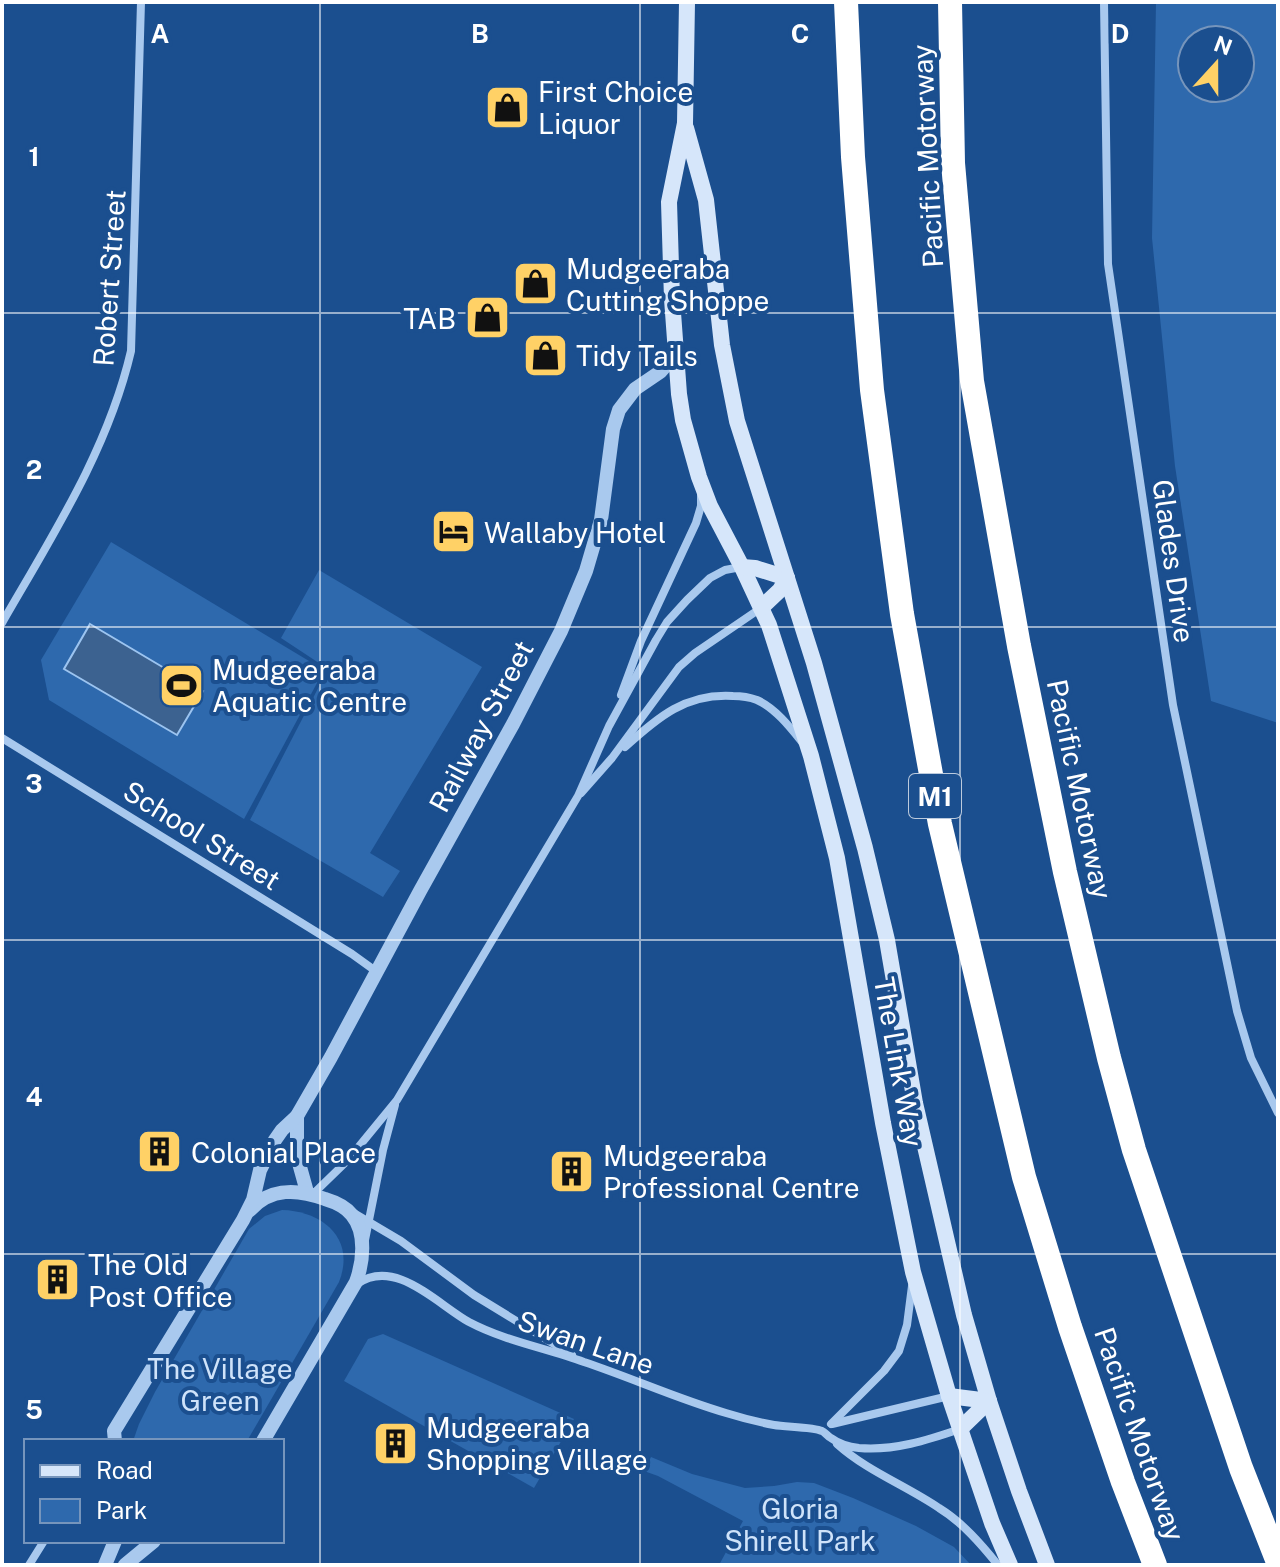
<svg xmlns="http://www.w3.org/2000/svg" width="1280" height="1567" font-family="'Public Sans',sans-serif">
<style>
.green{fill:#2e69ad;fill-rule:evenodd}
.water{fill:#3c6290;stroke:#9cc4f0;stroke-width:2}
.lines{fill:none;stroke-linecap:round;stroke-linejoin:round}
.minor{stroke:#a9c9ee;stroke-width:8}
.tertiary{stroke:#a9c9ee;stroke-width:14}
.secondary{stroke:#d6e6fa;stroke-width:16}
.motorway{stroke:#fff;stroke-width:24}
.grid{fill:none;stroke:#fff;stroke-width:2;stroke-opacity:0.55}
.labels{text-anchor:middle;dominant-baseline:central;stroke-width:8;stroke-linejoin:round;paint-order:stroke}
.shield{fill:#1b4f8f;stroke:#bbcadd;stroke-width:2}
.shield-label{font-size:26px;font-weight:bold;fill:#fff}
.poi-label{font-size:28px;fill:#fff;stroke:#1b4f8f;text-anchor:start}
.street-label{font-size:28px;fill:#fff;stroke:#1b4f8f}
.park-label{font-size:28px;fill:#cfe3fa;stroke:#1b4f8f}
.grid-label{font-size:26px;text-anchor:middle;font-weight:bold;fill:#fff;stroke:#1b4f8f;stroke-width:8;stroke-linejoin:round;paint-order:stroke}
</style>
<rect width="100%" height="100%" fill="#1b4f8f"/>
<g class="green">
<path d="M1156 2H1278V723L1211 701 1175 466 1152 238ZM1192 40H1240V88H1192Z"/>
<polygon points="111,542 324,670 244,819 49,700 41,660"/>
<polygon points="319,570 482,667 370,853 400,871 383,897 250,820 328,669 281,638"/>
<path d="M282 1210C323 1211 356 1239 339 1282L247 1441H133L139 1424 155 1392 249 1229 265 1216Z"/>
<polygon points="383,1334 574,1419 534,1488 344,1381 368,1339"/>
<polygon points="651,1457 692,1474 745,1488 774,1486 797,1482 814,1483 853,1498 916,1526 954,1547 971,1565 719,1565 743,1521 658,1476 644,1471"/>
</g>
<polygon class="water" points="90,624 203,691 177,735 64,669"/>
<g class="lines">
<g class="minor">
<polyline points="1104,2 1108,264 1173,705 1237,1011 1251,1058 1278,1113"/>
<path d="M2 623C52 536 108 450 131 351L141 2"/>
<polyline points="621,695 641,641 696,523 701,506 701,493"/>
<polyline points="2,738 352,954 377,972"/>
<path d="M625 747C658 717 686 693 733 696 741 696 749 697 757 700 775 708 790 727 802 742"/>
<polyline points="581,793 612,758 679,667 695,653 761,608"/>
<polyline points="313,1194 347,1161 397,1100 578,796 609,726 656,640 667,622 687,600 710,578 725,570 741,567"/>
<polyline points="352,1212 401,1241 474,1295 572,1355"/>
<polyline points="365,1240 383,1150 395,1105"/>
<path d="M357 1284C395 1257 437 1304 469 1322 505 1341 546 1348 584 1362 632 1378 678 1399 726 1413 742 1418 758 1422 774 1425 785 1427 813 1427 822 1431 825 1432 827 1436 831 1438 839 1444 850 1447 859 1448 894 1451 928 1440 960 1429"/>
<polyline points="831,1424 884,1371 899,1351 907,1325 912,1286"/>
<polyline points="832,1424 949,1396"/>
<path d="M837 1444C867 1471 905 1485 939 1508 962 1522 981 1544 998 1565"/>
<polyline points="29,1565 44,1541"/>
</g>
<g class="tertiary">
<polyline points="297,1116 297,1156 307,1192"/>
<path d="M250 1210C271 1187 298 1189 325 1199 335 1202 346 1207 352 1215 367 1233 363 1263 356 1282L263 1441"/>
<polyline points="115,1441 114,1431 243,1220 253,1200 260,1170 275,1140 282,1130 297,1116 331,1057 420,891 513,724 561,631 586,571 601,520 613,429 619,410 635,389 660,372 675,355"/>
<polyline points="105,1565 115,1541"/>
<polyline points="125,1565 154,1541"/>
</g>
<g class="secondary">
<polyline points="687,2 685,123 669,202 672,299 679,394 683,420 699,477 710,506 742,567 769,625 811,756 837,858 883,1123 913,1272 949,1396 992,1523 1010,1565"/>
<polyline points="686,128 706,200 722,345 737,421 814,663 865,848 887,940 915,1103 964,1315 989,1401 1019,1491 1047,1565"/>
<polyline points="742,567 755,568 787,578"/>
<polyline points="761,608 780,590 787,578"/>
<polyline points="949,1396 989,1401"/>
<polyline points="960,1429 989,1401"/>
</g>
<g class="motorway">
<polyline points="846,2 853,157 872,390 902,614 940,824 1024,1177 1070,1327 1123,1482 1155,1565"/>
<polyline points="950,2 953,163 972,381 1019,646 1065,872 1109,1058 1134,1150 1241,1468 1278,1562"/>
</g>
</g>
<path class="grid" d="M320 2V1565M640 2V1565M960 2V1565M2 313H1278M2 627H1278M2 940H1278M2 1254H1278"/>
<defs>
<symbol id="shop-square" viewBox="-11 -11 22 22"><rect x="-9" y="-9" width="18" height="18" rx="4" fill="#ffd166" stroke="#1b4f8f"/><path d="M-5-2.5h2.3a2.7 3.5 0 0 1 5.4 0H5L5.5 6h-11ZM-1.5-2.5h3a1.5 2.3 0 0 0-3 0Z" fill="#111"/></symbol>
<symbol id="hotel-square" viewBox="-11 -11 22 22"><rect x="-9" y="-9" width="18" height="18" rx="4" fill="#ffd166" stroke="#1b4f8f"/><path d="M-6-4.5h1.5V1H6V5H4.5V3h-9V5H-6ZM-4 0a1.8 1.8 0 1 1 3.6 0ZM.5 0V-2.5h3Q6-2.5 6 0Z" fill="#111"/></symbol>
<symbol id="stadium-square" viewBox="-11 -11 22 22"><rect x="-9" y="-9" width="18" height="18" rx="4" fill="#ffd166" stroke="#1b4f8f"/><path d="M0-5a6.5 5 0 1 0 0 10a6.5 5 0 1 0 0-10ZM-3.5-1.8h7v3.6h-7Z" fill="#111"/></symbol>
<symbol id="building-square" viewBox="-11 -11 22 22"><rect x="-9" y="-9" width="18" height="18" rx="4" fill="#ffd166" stroke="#1b4f8f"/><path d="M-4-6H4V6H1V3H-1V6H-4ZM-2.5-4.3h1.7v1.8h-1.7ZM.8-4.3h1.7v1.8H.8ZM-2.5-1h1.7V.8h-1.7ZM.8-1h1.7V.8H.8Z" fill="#111"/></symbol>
</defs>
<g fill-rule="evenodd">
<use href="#shop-square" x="482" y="82" width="51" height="51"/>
<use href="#shop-square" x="510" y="258" width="51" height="51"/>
<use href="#shop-square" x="462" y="292" width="51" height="51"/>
<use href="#shop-square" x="520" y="330" width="51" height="51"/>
<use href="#hotel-square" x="428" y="506" width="51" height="51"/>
<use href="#stadium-square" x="156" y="660" width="51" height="51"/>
<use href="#building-square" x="134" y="1126" width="51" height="51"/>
<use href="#building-square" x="546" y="1146" width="51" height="51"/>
<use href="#building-square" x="32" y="1254" width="51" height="51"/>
<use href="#building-square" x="370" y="1418" width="51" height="51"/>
</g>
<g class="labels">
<rect class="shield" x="909" y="774" width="52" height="44" rx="6"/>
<g class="shield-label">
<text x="935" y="796">M1</text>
</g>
<g class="poi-label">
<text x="538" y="91">First Choice<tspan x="538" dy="32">Liquor</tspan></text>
<text x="566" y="268">Mudgeeraba<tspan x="566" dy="32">Cutting Shoppe</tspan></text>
<text x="456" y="318" text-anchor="end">TAB</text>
<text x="576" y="355">Tidy Tails</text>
<text x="484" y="532">Wallaby Hotel</text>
<text x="212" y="669">Mudgeeraba<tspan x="212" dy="32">Aquatic Centre</tspan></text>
<text x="191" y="1152">Colonial Place</text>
<text x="603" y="1155">Mudgeeraba<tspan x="603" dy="32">Professional Centre</tspan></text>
<text x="88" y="1264">The Old<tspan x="88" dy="32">Post Office</tspan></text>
<text x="426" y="1427">Mudgeeraba<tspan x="426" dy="32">Shopping Village</tspan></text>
</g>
<g class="street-label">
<text transform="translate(927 156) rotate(-93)">Pacific Motorway</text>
<text transform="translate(109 278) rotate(-86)">Robert Street</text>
<text transform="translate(1174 561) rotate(82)">Glades Drive</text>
<text transform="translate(481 726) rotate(-62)">Railway Street</text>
<text transform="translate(1080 789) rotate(78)">Pacific Motorway</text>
<text transform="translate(202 835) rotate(32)">School Street</text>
<text transform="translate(899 1062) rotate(80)">The Link Way</text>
<text transform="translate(586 1342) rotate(19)">Swan Lane</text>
<text transform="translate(1140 1434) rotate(71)">Pacific Motorway</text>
</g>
<g class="park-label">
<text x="220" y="1368">The Village<tspan x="220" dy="32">Green</tspan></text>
<text x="800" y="1508">Gloria<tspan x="800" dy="32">Shirell Park</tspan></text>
</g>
</g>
<g class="grid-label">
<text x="160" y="43">A</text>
<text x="480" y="43">B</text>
<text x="800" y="43">C</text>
<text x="1120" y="43">D</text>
<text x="34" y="166">1</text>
<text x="34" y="479">2</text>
<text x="34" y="793">3</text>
<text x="34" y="1106">4</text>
<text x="34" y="1419">5</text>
</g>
<rect width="1280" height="1567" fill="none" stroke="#ffffff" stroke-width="8"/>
<rect x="24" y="1439" width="260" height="104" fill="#1b4f8f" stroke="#7695bc" stroke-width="2"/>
<rect x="40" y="1465" width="40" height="12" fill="#d6e6fa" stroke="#7695bc" stroke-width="2"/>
<text x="96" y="1479" font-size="24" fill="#ffffff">Road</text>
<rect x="40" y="1499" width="40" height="24" fill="#2e69ad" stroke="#7695bc" stroke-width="2"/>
<text x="96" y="1519" font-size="24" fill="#ffffff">Park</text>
<g transform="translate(1216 64) rotate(21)"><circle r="38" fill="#1b4f8f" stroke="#7695bc" stroke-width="2"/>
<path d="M0-6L14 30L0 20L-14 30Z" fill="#ffd166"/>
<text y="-12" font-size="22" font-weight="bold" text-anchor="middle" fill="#ffffff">N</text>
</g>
</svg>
